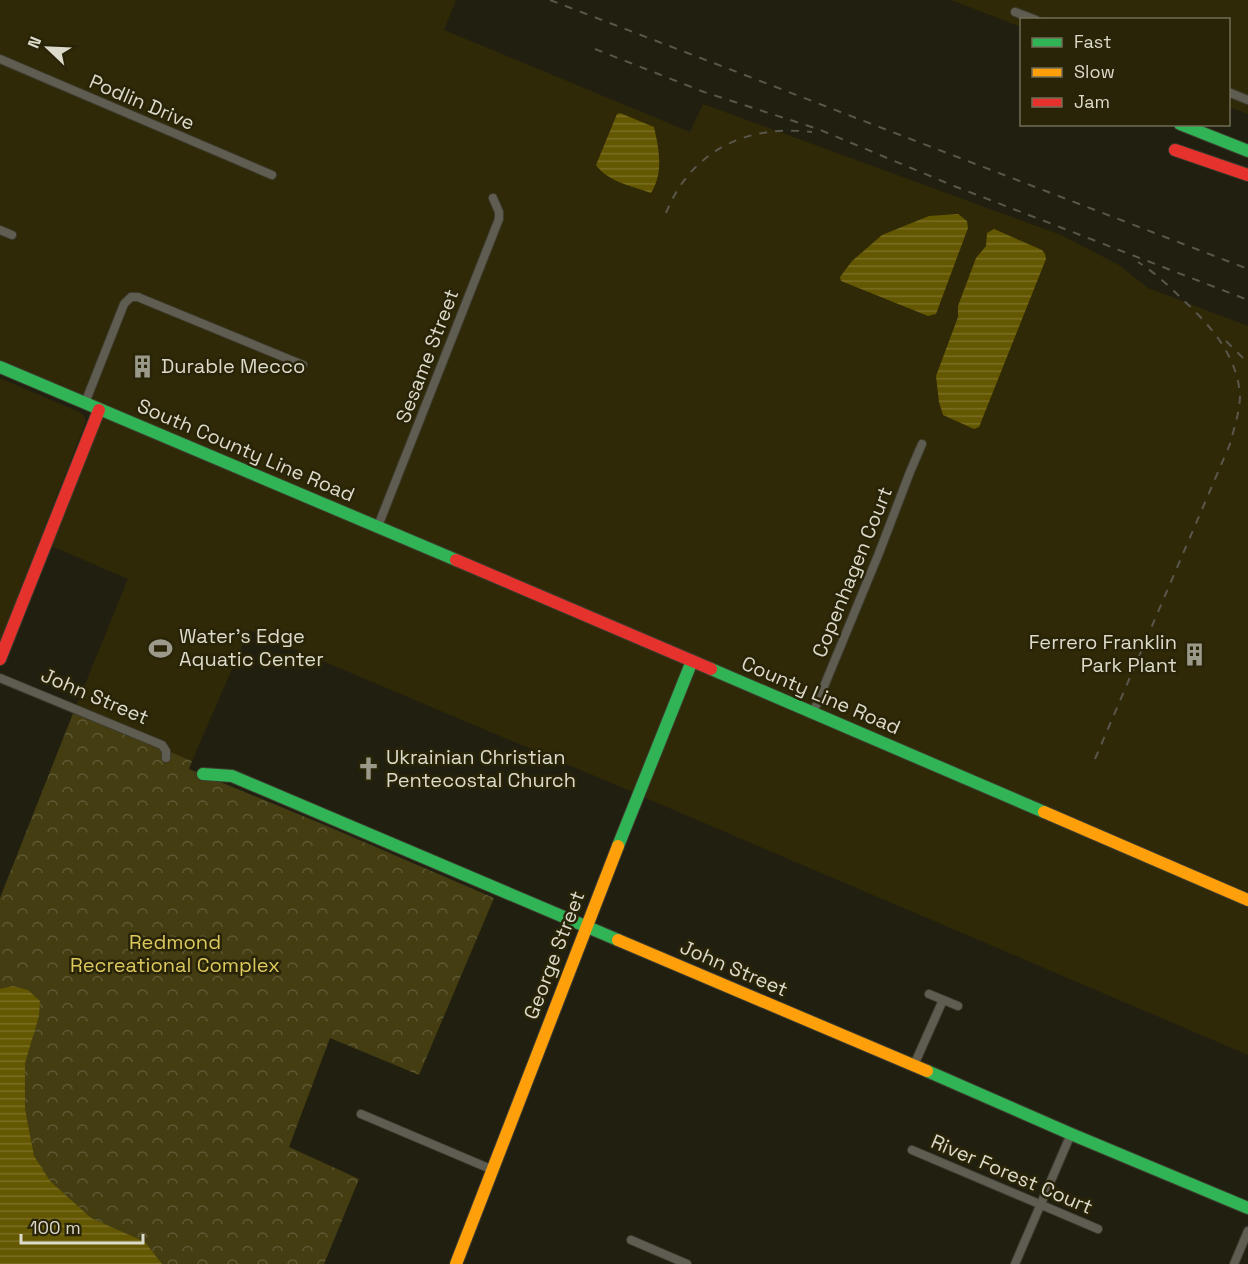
<svg xmlns="http://www.w3.org/2000/svg" width="1248" height="1264" font-family="'Space Grotesk',sans-serif">
<style>
.built{fill:#2f2907}
.park{fill:url(#park-crowns)}
.water{fill:url(#water-rules)}
.lines{fill:none;stroke-linecap:round;stroke-linejoin:round}
.street-casing{stroke:#3d3c2f;stroke-width:10}
.fast-casing{stroke:#3d3c2f;stroke-width:14}
.slow-casing{stroke:#3d3c2f;stroke-width:14}
.jam-casing{stroke:#3d3c2f;stroke-width:14}
.street{stroke:#5f5d51;stroke-width:8}
.fast{stroke:#30b455;stroke-width:12}
.slow{stroke:#ff9f0a;stroke-width:12}
.jam{stroke:#e5322d;stroke-width:12}
.rail{stroke:#59574c;stroke-width:2;stroke-dasharray:8 8;stroke-linecap:butt}
.labels{text-anchor:middle;dominant-baseline:central;stroke-width:5;stroke-linejoin:round;paint-order:stroke}
.street-label{font-size:20px;fill:#dcdaca;stroke:#292408}
.poi-label{font-size:20px;fill:#dcdaca;stroke:#292408;text-anchor:start}
.park-label{font-size:20px;fill:#dcc95e;stroke:#292408}
</style>
<defs>
<pattern id="park-crowns" width="20" height="18" patternUnits="userSpaceOnUse" patternTransform="scale(1.5)"><rect width="20" height="18" fill="#443d12"/><path d="M2 6a3 3 0 1 1 6 0M12 15a3 3 0 1 1 6 0" fill="none" stroke="#5e5833"/></pattern>
<pattern id="water-rules" width="6" height="5" patternUnits="userSpaceOnUse" patternTransform="scale(1.5)"><rect width="6" height="5" fill="#635701"/><path d="M0 2.5h6" fill="none" stroke="#796f25"/></pattern>
</defs>
<rect width="100%" height="100%" fill="#211f10"/>
<g class="built">
<polygon points="0,0 456,0 444,30 690,132 703,104 1061,235 1119,265 1148,288 1248,326 1248,896 0,361"/>
<polygon points="951,0 1248,0 1248,114 1229,107 1228,20 1022,20 1021,27"/>
<polygon points="0,378 79,412 83,415 86,421 0,641"/>
<polygon points="99,414 687,665 635,793 249,630 192,761 74,711 128,579 49,545"/>
<polygon points="692,667 1248,903 1248,1055 641,796"/>
</g>
<polygon class="park" points="74,711 192,761 189,769 327,826 494,898 419,1075 330,1038 289,1147 359,1179 324,1264 0,1264 0,898"/>
<g class="water">
<path d="M620 113 654 127C659 149 664 173 651 193 632 186 608 182 596 165L617 114Z"/>
<polygon points="958,214 967,221 968,228 936,314 928,316 841,281 840,277 852,261 882,235 929,216"/>
<polygon points="994,229 1042,250 1045,254 1046,259 979,427 974,429 943,415 939,402 936,376 958,317 958,306 976,258 986,246 987,233"/>
<polygon points="13,986 28,990 40,1001 39,1016 25,1063 25,1109 34,1156 50,1181 91,1218 145,1242 162,1264 0,1264 0,989"/>
</g>
<g class="lines">
<defs>
<g id="street">
<polyline points="1015,12 1036,20"/>
<polyline points="0,59 272,175"/>
<polyline points="1228,92 1248,100"/>
<polyline points="0,230 12,235"/>
<polyline points="85,403 124,304 131,297 138,297 145,300 303,365"/>
<polyline points="378,526 499,219 499,212 493,198"/>
<polyline points="0,678 162,745 166,751 166,758"/>
<polyline points="813,713 879,553 910,472 922,444"/>
<polyline points="929,994 958,1006"/>
<polyline points="914,1065 943,1000"/>
<polyline points="361,1114 493,1170"/>
<polyline points="912,1150 1098,1229"/>
<polyline points="631,1240 687,1264"/>
<polyline points="1015,1264 1071,1134"/>
<polyline points="1234,1264 1248,1231"/>
</g>
<g id="fast">
<polyline points="1180,124 1248,151"/>
<polyline points="0,367 456,560"/>
<polyline points="711,669 1044,812"/>
<polyline points="203,774 232,776 618,940"/>
<polyline points="618,846 692,661"/>
<polyline points="927,1071 1071,1134 1248,1208"/>
</g>
<g id="slow">
<polyline points="1044,812 1248,900"/>
<polyline points="618,940 927,1071"/>
<polyline points="456,1264 618,846"/>
</g>
<g id="jam">
<polyline points="1175,150 1248,175"/>
<polyline points="456,560 711,669"/>
<polyline points="0,659 99,410"/>
</g>
</defs>
<use href="#street" class="street-casing"/>
<use href="#fast" class="fast-casing"/>
<use href="#slow" class="slow-casing"/>
<use href="#jam" class="jam-casing"/>
<use href="#street" class="street"/>
<use href="#fast" class="fast"/>
<use href="#slow" class="slow"/>
<use href="#jam" class="jam"/>
<g class="rail">
<polyline points="550,0 1248,269"/>
<polyline points="595,49 704,92 818,129 954,186 1248,300"/>
<path d="M666 213C691 151 746 124 812 132"/>
<polyline points="1226,341 1248,363"/>
<path d="M1095 759 1230 444C1234 428 1240 411 1240 395 1237 354 1209 324 1181 298 1168 285 1154 272 1138 262"/>
</g>
</g>
<defs>
<symbol id="building-bare" viewBox="-9 -9 18 18"><path d="M-4-6H4V6H1V3H-1V6H-4ZM-2.5-4.3h1.7v1.8h-1.7ZM.8-4.3h1.7v1.8H.8ZM-2.5-1h1.7V.8h-1.7ZM.8-1h1.7V.8H.8Z" fill="#9b9989" stroke="#292408" stroke-width="2.5" paint-order="stroke"/></symbol>
<symbol id="stadium-bare" viewBox="-9 -9 18 18"><path d="M0-5a6.5 5 0 1 0 0 10a6.5 5 0 1 0 0-10ZM-3.5-1.8h7v3.6h-7Z" fill="#9b9989" stroke="#292408" stroke-width="2.5" paint-order="stroke"/></symbol>
<symbol id="church-bare" viewBox="-9 -9 18 18"><path d="M-1.2-6h2.4v3.5h3.3v2.4h-3.3V6h-2.4V-.1h-3.3v-2.4h3.3Z" fill="#9b9989" stroke="#292408" stroke-width="2.5" paint-order="stroke"/></symbol>
</defs>
<g fill-rule="evenodd">
<use href="#building-bare" x="126" y="350" width="33" height="33"/>
<use href="#stadium-bare" x="144" y="632" width="33" height="33"/>
<use href="#building-bare" x="1178" y="638" width="33" height="33"/>
<use href="#church-bare" x="352" y="752" width="33" height="33"/>
</g>
<g class="labels">
<g class="street-label">
<text transform="translate(142 102) rotate(23)">Podlin Drive</text>
<text transform="translate(427 356) rotate(-69)">Sesame Street</text>
<text transform="translate(246 450) rotate(23)">South County Line Road</text>
<text transform="translate(852 572) rotate(-68)">Copenhagen Court</text>
<text transform="translate(821 695) rotate(23)">County Line Road</text>
<text transform="translate(95 696) rotate(23)">John Street</text>
<text transform="translate(554 955) rotate(-69)">George Street</text>
<text transform="translate(734 968) rotate(23)">John Street</text>
<text transform="translate(1012 1174) rotate(23)">River Forest Court</text>
</g>
<g class="poi-label">
<text x="161" y="366">Durable Mecco</text>
<text x="179" y="636">Water's Edge<tspan x="179" dy="23">Aquatic Center</tspan></text>
<text x="1177" y="642" text-anchor="end">Ferrero Franklin<tspan x="1177" dy="23">Park Plant</tspan></text>
<text x="386" y="757">Ukrainian Christian<tspan x="386" dy="23">Pentecostal Church</tspan></text>
</g>
<g class="park-label">
<text x="175" y="942">Redmond<tspan x="175" dy="23">Recreational Complex</tspan></text>
</g>
</g>
<rect x="1020" y="18" width="210" height="108" fill="#292408" stroke="#716d56" stroke-width="1.5"/>
<rect x="1032" y="38" width="30" height="9" fill="#30b455" stroke="#716d56" stroke-width="1.5"/>
<text x="1074" y="48" font-size="18" fill="#dcdaca">Fast</text>
<rect x="1032" y="68" width="30" height="9" fill="#ff9f0a" stroke="#716d56" stroke-width="1.5"/>
<text x="1074" y="78" font-size="18" fill="#dcdaca">Slow</text>
<rect x="1032" y="98" width="30" height="9" fill="#e5322d" stroke="#716d56" stroke-width="1.5"/>
<text x="1074" y="108" font-size="18" fill="#dcdaca">Jam</text>
<g transform="translate(48 48) rotate(293)" stroke="#292408" stroke-width="4.5" paint-order="stroke">
<path d="M0-4.5L10 22L0 15L-10 22Z" fill="#dcdaca"/>
<text y="-9" font-size="16" font-weight="bold" text-anchor="middle" fill="#dcdaca">N</text>
</g>
<path d="M21 1234v9h122v-9" fill="none" stroke="#dcdaca" stroke-width="3"/>
<text x="30" y="1234" font-size="18" fill="#dcdaca" stroke="#292408" stroke-width="4.5" paint-order="stroke">100 m</text>
</svg>
